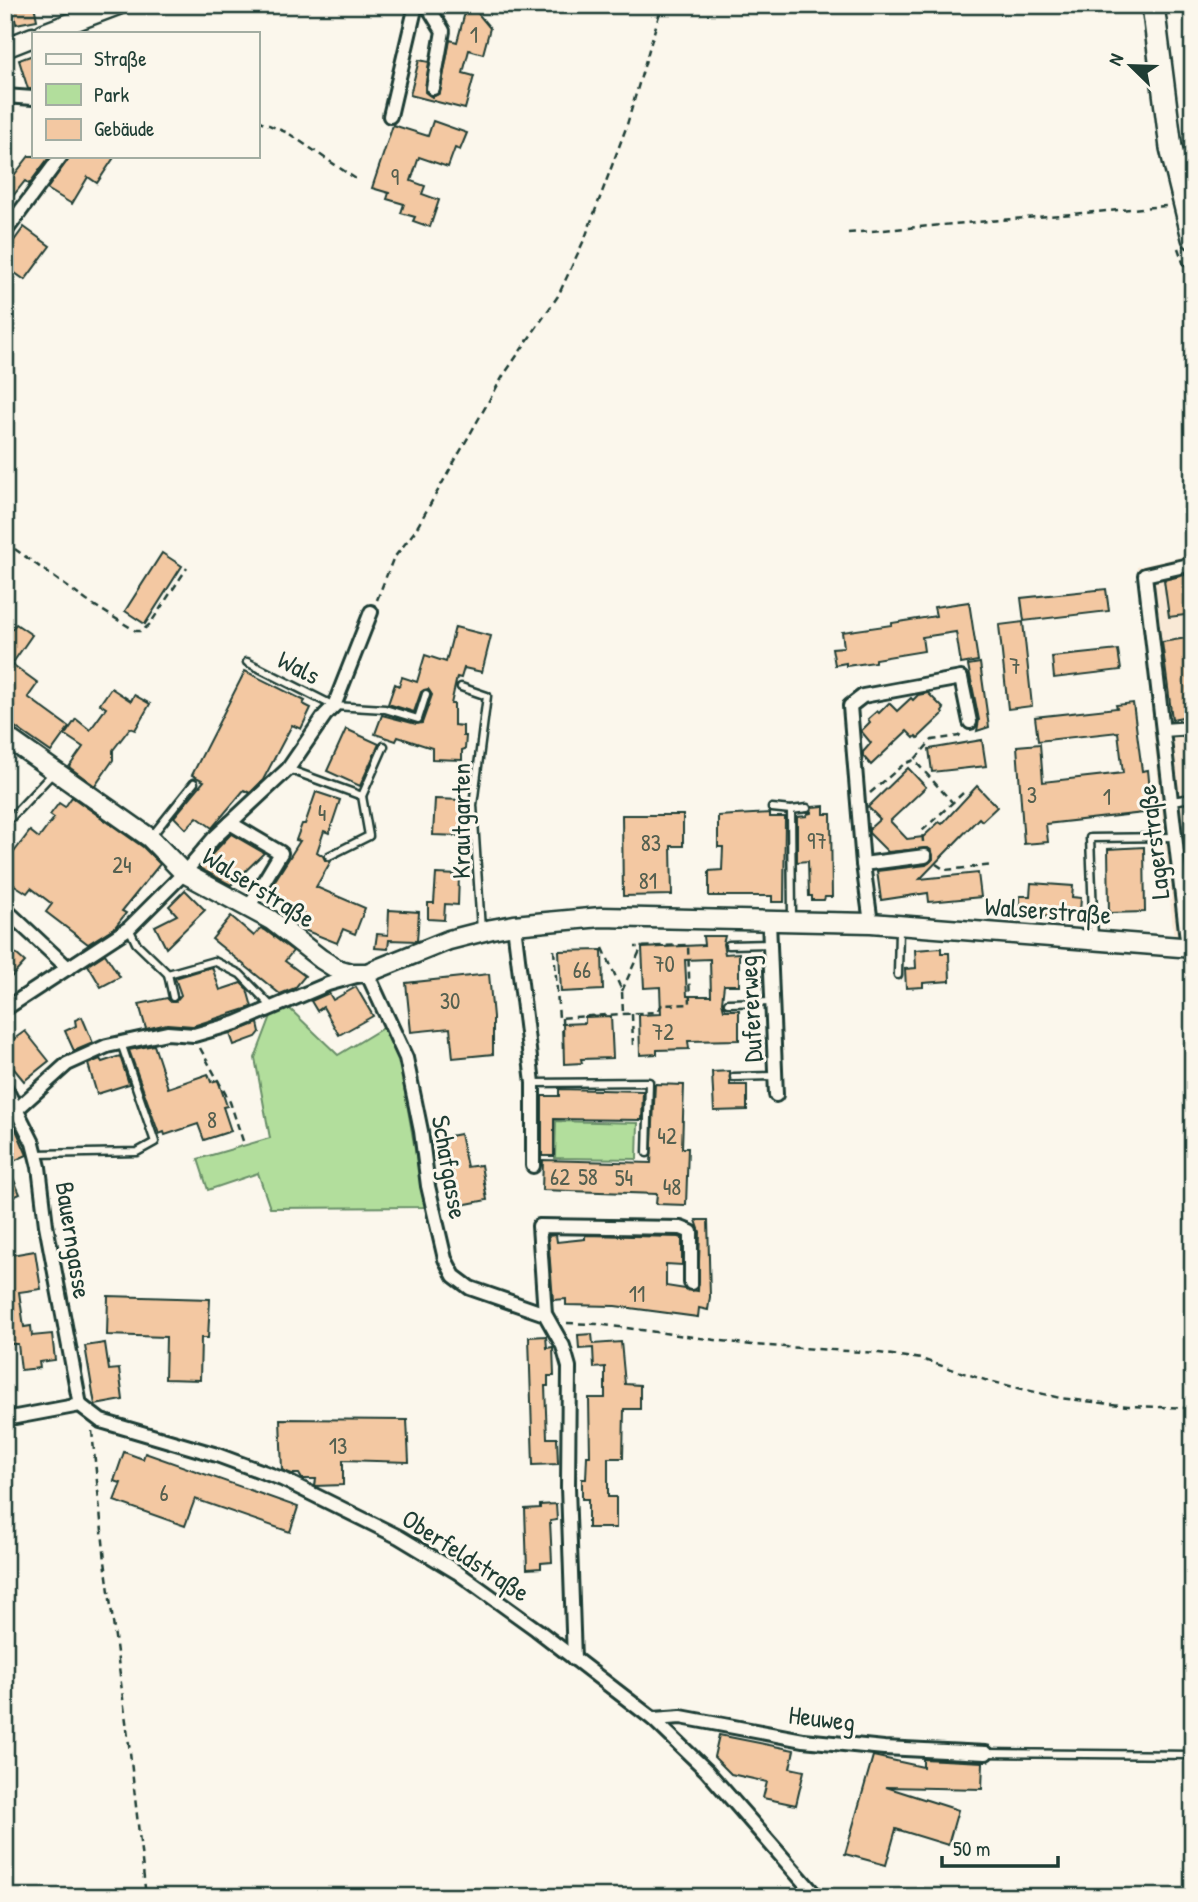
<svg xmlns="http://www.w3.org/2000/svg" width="1198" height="1902" font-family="'Patrick Hand',sans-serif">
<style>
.built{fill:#f9e9d6}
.green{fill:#b2de9c;stroke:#688e68;stroke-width:2}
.building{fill:#f3c8a2;stroke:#1f3d34;stroke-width:2;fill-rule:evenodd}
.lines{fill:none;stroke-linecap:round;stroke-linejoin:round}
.lane-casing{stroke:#1f3d34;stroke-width:11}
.street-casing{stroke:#1f3d34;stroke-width:18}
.secondary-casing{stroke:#1f3d34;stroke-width:23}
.primary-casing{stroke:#1f3d34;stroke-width:26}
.path{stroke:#1f3d34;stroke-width:2.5;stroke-dasharray:7 5;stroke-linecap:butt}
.lane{stroke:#fbf7ec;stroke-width:6}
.street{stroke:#fbf7ec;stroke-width:12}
.secondary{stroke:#fbf7ec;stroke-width:18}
.primary{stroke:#fbf7ec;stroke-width:21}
.labels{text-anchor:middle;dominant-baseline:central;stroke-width:6;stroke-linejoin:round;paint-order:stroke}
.number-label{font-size:23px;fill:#546050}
.street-label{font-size:26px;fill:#1f3d34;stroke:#fbf7ec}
</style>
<rect width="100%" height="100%" fill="#fbf7ec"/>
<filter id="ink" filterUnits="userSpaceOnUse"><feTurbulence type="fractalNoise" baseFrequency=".0143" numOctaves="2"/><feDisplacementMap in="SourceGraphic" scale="14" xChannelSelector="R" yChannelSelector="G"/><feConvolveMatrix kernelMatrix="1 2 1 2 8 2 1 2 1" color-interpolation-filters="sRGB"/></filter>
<g filter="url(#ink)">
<polygon class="built" points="1193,554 1193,941 1174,939 1137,567"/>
<g class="green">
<polygon points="289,1008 338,1055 386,1026 398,1052 425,1207 270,1208 258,1173 208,1190 198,1159 270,1138 255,1058 271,1016"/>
<polygon points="556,1121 638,1123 637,1159 555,1158"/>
</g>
<g class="building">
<polygon points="12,5 34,5 37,20 16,24"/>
<polygon points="467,5 471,5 490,28 483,54 469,50 463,73 474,76 465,109 410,95 419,60 429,62 425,92 432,97 440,93 450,40 457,42"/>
<polygon points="33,55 33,89 28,89 19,60"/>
<polygon points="433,121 467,133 460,150 455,148 448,167 419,157 411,181 425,186 422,194 439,200 430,227 413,221 415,217 401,213 404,204 387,199 389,193 372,188 393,125 428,136"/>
<polygon points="29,156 50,156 29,184 25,181 13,196 5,187"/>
<polygon points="70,156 115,156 97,183 88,177 72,204 47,189"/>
<polygon points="24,227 50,246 25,280 5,266 5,253"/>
<polygon points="162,553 182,566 145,624 125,611"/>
<polygon points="1193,573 1193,614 1169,617 1164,580"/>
<polygon points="1106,589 1109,611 1024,621 1021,598"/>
<polygon points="969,602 978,661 961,664 956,632 922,637 924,651 875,659 875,662 846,666 846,663 835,665 832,648 844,647 842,632 892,625 892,623 936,616 934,607"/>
<polygon points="1023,622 1032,706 1008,709 999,625"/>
<polygon points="16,624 32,635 12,664 38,683 28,697 69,727 51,752 5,720 5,638"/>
<polygon points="455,627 491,636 482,672 464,668 461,678 457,677 451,704 454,704 454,725 463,726 463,736 466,736 465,749 462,750 462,760 432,759 432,748 398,737 396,741 375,734 382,715 416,724 422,723 432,695 428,689 421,692 414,712 388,704 395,684 399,686 402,677 417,682 425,655 446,662"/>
<polygon points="1193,637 1193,715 1172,719 1162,642"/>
<polygon points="1118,650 1121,670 1054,678 1052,657"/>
<polygon points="980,663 989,727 977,731 979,720 968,665"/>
<polygon points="245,671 305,701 303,704 311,708 301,729 292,725 263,780 250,793 244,790 212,828 197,817 186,829 174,817 204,781 192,775"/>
<polygon points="111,688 131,701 134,695 150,704 135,730 130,728 113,750 113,760 95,786 69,767 83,747 65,735 76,719 90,730 106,708 100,704"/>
<polygon points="928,693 944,709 942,712 943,714 918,738 916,736 914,738 907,731 871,765 863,756 863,752 871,743 861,731 870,722 868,719 877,711 879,713 889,703 897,711 911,698 913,700 918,695"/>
<polygon points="1133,703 1142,771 1148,770 1152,812 1046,824 1048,842 1024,844 1017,746 1040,744 1043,782 1123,773 1118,732 1038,741 1035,717 1117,708 1116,705"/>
<polygon points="346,729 379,744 360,786 327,771"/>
<polygon points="982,740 986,766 932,772 929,749"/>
<polygon points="908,768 926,787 890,821 907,839 923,837 939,822 942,824 977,786 997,807 982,821 979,818 920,879 978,873 981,897 929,902 928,893 881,900 877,871 926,865 933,859 932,851 928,848 888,852 869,833 869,829 880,819 868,807"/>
<polygon points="316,792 340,800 329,833 324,831 317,852 323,856 325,860 331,861 316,887 365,908 355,934 343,929 337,943 299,928 305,915 267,893 300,841 296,840 302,824 305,824"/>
<polygon points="72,797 143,847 160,864 122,911 126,913 115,927 88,944 46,912 52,904 31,888 27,893 5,879 5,864 30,831 39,838 54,818 50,815 59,803 65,807"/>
<polygon points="435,799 462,800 461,836 433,835"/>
<polygon points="824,806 824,814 831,814 832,897 825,897 824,900 812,900 812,896 809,896 808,861 797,862 797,817 807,816 807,814 811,813 812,807"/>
<polygon points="770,813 770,817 785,817 784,902 772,902 772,896 709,896 709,871 722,870 723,847 718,847 718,816"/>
<polygon points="622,815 683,815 683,846 671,846 672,895 623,896"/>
<polygon points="231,834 264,853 231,885 199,868"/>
<polygon points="1144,847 1145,912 1109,913 1108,849"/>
<polygon points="436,874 459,875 458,905 445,904 444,920 428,919 428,903 434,903"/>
<polygon points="1031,883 1073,886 1072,897 1081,898 1080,912 1069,911 1069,918 1028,915 1029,908 1020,907 1020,896 1030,896"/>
<polygon points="185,890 205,910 166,948 155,926 177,915 169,906"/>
<polygon points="389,910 419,912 417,941 389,940 388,949 375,948 377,934 388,935"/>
<polygon points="231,916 254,936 261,928 265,930 293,951 285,961 305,976 295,988 280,994 212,939"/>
<path d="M703 936H725L723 944 725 954 739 953V985H724L722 1002 724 1010H739V1040L688 1041 689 1049 657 1050V1054L640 1055 639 1015 661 1014 660 987 644 988 642 948 704 945ZM710 959 711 996H687L685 960Z"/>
<polygon points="5,944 25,962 5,984"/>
<polygon points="941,948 941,953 949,953 950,981 923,983 923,987 906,988 905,969 916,968 915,950"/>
<polygon points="602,950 603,990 561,992 559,951"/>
<polygon points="105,954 120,977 101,987 88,965"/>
<polygon points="212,967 220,990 241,983 247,989 252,1007 193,1026 167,1024 146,1029 139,1004 167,998 171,1002 175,1002 181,995 175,978"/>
<polygon points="489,974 493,1017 493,1054 453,1058 450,1028 411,1032 406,983"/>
<polygon points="356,987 373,1016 339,1035 323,1007 317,1011 311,1001 329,993 333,1000"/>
<polygon points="611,1016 613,1058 581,1059 582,1063 564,1064 563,1024 585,1023 585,1017"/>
<polygon points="82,1017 93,1043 74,1051 65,1031 76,1026 75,1020"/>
<polygon points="258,1023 260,1032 256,1037 234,1045 230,1034"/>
<polygon points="5,1028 14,1039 25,1031 49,1061 24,1081 5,1058"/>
<polygon points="154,1045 168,1088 208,1074 211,1082 218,1080 227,1106 223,1107 231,1131 204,1140 198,1124 165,1135 164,1132 159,1134 129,1050"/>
<polygon points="120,1056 129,1084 97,1094 88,1064 100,1059 102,1062"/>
<polygon points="730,1071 730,1085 747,1085 747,1110 714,1111 712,1072"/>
<polygon points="655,1084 684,1085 682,1148 688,1148 686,1205 656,1204 657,1194 542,1190 543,1160 651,1163"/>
<polygon points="559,1089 643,1091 642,1120 554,1119 554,1156 542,1156 542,1096 559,1096"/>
<polygon points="14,1125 27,1155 7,1164 20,1194 5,1201 5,1129"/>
<polygon points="460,1134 467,1167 481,1165 487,1200 461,1205 459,1190 455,1191 451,1166 446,1168 439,1138"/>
<polygon points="696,1220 708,1220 710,1297 708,1310 699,1308 698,1317 615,1306 566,1305 566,1299 553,1300 548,1236 556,1235 557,1242 585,1239 585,1235 679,1237 682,1238 682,1265 666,1264 666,1286 698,1291 700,1232"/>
<polygon points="35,1251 41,1289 19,1292 24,1327 31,1326 32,1336 52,1334 55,1360 39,1362 40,1368 21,1370 18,1344 11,1344 7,1312 5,1312 5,1256"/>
<polygon points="108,1296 210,1299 208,1338 201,1338 200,1380 165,1379 166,1337 107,1335"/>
<polygon points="592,1334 593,1344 621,1342 625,1384 640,1385 640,1409 624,1409 623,1458 608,1458 608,1497 616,1497 616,1528 588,1528 588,1499 582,1499 582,1479 586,1479 587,1456 590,1456 589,1398 605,1398 605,1367 594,1368 593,1348 579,1349 578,1335"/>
<polygon points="546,1336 547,1348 553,1347 554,1376 548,1376 548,1386 545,1386 547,1438 557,1438 558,1464 533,1465 529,1337"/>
<polygon points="105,1343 109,1370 119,1369 123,1400 95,1405 85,1346"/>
<polygon points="280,1419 407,1420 409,1462 343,1460 343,1485 315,1486 316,1479 302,1479 299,1474 292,1474 282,1470"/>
<polygon points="124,1452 143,1459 145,1453 298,1507 290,1532 195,1499 185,1526 114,1501 121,1483 114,1481"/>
<polygon points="556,1504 557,1520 550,1521 552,1562 541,1563 541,1568 527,1569 525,1509 540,1508 540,1505"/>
<polygon points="719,1735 794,1750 790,1768 804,1771 796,1805 763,1798 767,1782 731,1774 714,1757"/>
<polygon points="873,1756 923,1767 923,1759 983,1762 982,1789 886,1787 958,1810 948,1845 896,1829 886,1865 845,1854"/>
</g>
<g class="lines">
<defs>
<g id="lane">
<polyline points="247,662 334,706 385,709 418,719 426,694"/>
<polyline points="461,687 487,696 473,805 481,930"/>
<polyline points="288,769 362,796 369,836 329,856"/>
<polyline points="362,796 384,746"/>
<polyline points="1171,801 1193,798"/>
<polyline points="772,808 791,810 792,919"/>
<polyline points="791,810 807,808"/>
<polyline points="5,824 53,773"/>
<polyline points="151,837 194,783"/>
<polyline points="129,928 136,943 168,974 214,961 240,974 272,1007"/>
<polyline points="1094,939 1090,838 1175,837"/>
<polyline points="729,945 770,944"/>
<polyline points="168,974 173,997"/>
<polyline points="898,975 899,928"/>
<polyline points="728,1003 772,1002"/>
<polyline points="734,1077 775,1076"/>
<polyline points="533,1083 649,1082 647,1153"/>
<polyline points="36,1154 137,1152 155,1142 121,1043"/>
<polyline points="986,1753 1193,1755"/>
</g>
<g id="street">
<polyline points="427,5 443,31 433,88"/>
<polyline points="5,96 33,98"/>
<polyline points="390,116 416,5"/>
<polyline points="5,232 61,156"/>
<polyline points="1163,730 1193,728"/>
<polyline points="230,823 281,853 248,908"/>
<polyline points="863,864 925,856"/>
<polyline points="5,909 68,968"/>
<polyline points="769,921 776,1095"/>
<polyline points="871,923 863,864 850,706 863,696 961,678 970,722"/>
<polyline points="514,925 533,1083 533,1166"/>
<polyline points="1188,948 1145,575 1193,564"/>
<polyline points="5,1009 129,928 184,873 214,838 288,769 325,715 334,706 371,612"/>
<polyline points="5,1087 33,1143 39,1167 46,1225 80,1405"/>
<polyline points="16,1110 67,1064 107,1046 167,1033 194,1035 236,1023 328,984 367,973 406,1058 421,1131 428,1186 445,1259 454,1276 470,1288 545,1314 563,1346 569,1367 568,1487 574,1659"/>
<polyline points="545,1314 539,1226 681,1228 691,1232 691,1283"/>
<polyline points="5,1419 80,1405 101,1421 217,1455 282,1479 399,1537 457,1572 536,1629 653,1719 707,1771 817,1897"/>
<polyline points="653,1719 681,1717 803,1740 884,1748 986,1753"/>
</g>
<g id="secondary">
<polyline points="44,33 118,5"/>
<polyline points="5,48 33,37"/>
<polyline points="5,736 150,838 184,873 271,920 321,959 337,969 351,973 367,973 449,940 492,929 514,925 601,917 871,923 1193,948"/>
</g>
<polyline id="primary" points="1153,5 1171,148 1193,238"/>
</defs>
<use href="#lane" class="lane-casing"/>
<use href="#street" class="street-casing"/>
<use href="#secondary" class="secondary-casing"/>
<use href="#primary" class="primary-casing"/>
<g class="path">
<polyline points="257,120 288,133 359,181"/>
<polyline points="848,233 1166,206"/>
<polyline points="1178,248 1193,291"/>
<polyline points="5,542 87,601 136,631 142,631 150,624 187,568"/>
<polyline points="377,600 393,559 415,531 503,376 558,296 585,238 626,128 662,5"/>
<polyline points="915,759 932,740 959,736 961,733"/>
<polyline points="870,793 904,764 914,760 952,802"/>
<polyline points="923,842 922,831 963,793"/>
<polyline points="936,864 945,870 993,865"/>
<polyline points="603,948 622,991 623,1014"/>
<polyline points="554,950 559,1018 656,1012 662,1005 690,1004 688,945 635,947"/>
<polyline points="622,991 642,946"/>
<polyline points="632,1014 633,1046"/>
<polyline points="562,1018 563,1049"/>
<polyline points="200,1048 230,1102 243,1141"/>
<polyline points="567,1323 597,1324 752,1345 879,1353 921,1359 985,1380 1060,1398 1128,1406 1193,1408"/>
<polyline points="92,1431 105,1561 130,1752 146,1897"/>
</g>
<use href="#lane" class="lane"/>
<use href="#street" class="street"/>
<use href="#secondary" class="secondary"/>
<use href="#primary" class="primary"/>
</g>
</g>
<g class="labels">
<g class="number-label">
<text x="474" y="34">1</text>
<text x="395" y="176">9</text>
<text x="1015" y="665">7</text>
<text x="1032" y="794">3</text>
<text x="1107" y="796">1</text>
<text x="322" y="812">4</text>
<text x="817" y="840">97</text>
<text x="651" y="842">83</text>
<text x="122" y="864">24</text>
<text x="648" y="880">81</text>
<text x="664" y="963">70</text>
<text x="582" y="969">66</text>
<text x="450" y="1000">30</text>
<text x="663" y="1031">72</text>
<text x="212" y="1119">8</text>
<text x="667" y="1135">42</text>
<text x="560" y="1176">62</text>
<text x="588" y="1176">58</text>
<text x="624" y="1177">54</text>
<text x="672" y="1186">48</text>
<text x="637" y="1293">11</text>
<text x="338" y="1445">13</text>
<text x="164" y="1492">6</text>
</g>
<g class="street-label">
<text transform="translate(299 667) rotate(27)">Wals</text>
<text transform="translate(460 821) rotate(-90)">Krautgarten</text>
<text transform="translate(1153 842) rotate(-97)">Lagerstraße</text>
<text transform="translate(259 887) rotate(32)">Walserstraße</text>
<text transform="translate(1048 910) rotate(4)">Walserstraße</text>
<text transform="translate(750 1009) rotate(-93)">Dufererweg</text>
<text transform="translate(450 1167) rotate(80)">Schafgasse</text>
<text transform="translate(74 1240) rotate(81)">Bauerngasse</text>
<text transform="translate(466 1555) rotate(33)">Oberfeldstraße</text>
<text transform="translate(822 1718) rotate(7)">Heuweg</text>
</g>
</g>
<rect width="1198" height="1902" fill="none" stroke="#fbf7ec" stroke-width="28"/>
<rect x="14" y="14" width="1170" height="1874" fill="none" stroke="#1f3d34" stroke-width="2.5" filter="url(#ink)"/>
<rect x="32" y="32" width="228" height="126" fill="#fbf7ec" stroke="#a3ada2" stroke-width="2"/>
<rect x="46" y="54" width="35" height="10" fill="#fbf7ec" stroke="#a3ada2" stroke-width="2"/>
<text x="94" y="66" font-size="21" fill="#1f3d34">Straße</text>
<rect x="46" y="84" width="35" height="21" fill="#b2de9c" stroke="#a3ada2" stroke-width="2"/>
<text x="94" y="102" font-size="21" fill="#1f3d34">Park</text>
<rect x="46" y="119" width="35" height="21" fill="#f3c8a2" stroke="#a3ada2" stroke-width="2"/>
<text x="94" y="136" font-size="21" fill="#1f3d34">Gebäude</text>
<g transform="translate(1131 66) rotate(293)" stroke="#fbf7ec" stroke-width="5" paint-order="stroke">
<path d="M0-5L12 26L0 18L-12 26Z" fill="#1f3d34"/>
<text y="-10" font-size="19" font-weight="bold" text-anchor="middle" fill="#1f3d34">N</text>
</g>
<path d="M942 1856v10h116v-10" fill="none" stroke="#1f3d34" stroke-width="3.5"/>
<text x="953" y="1856" font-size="21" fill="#1f3d34" stroke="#fbf7ec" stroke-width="5" paint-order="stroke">50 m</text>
</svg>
